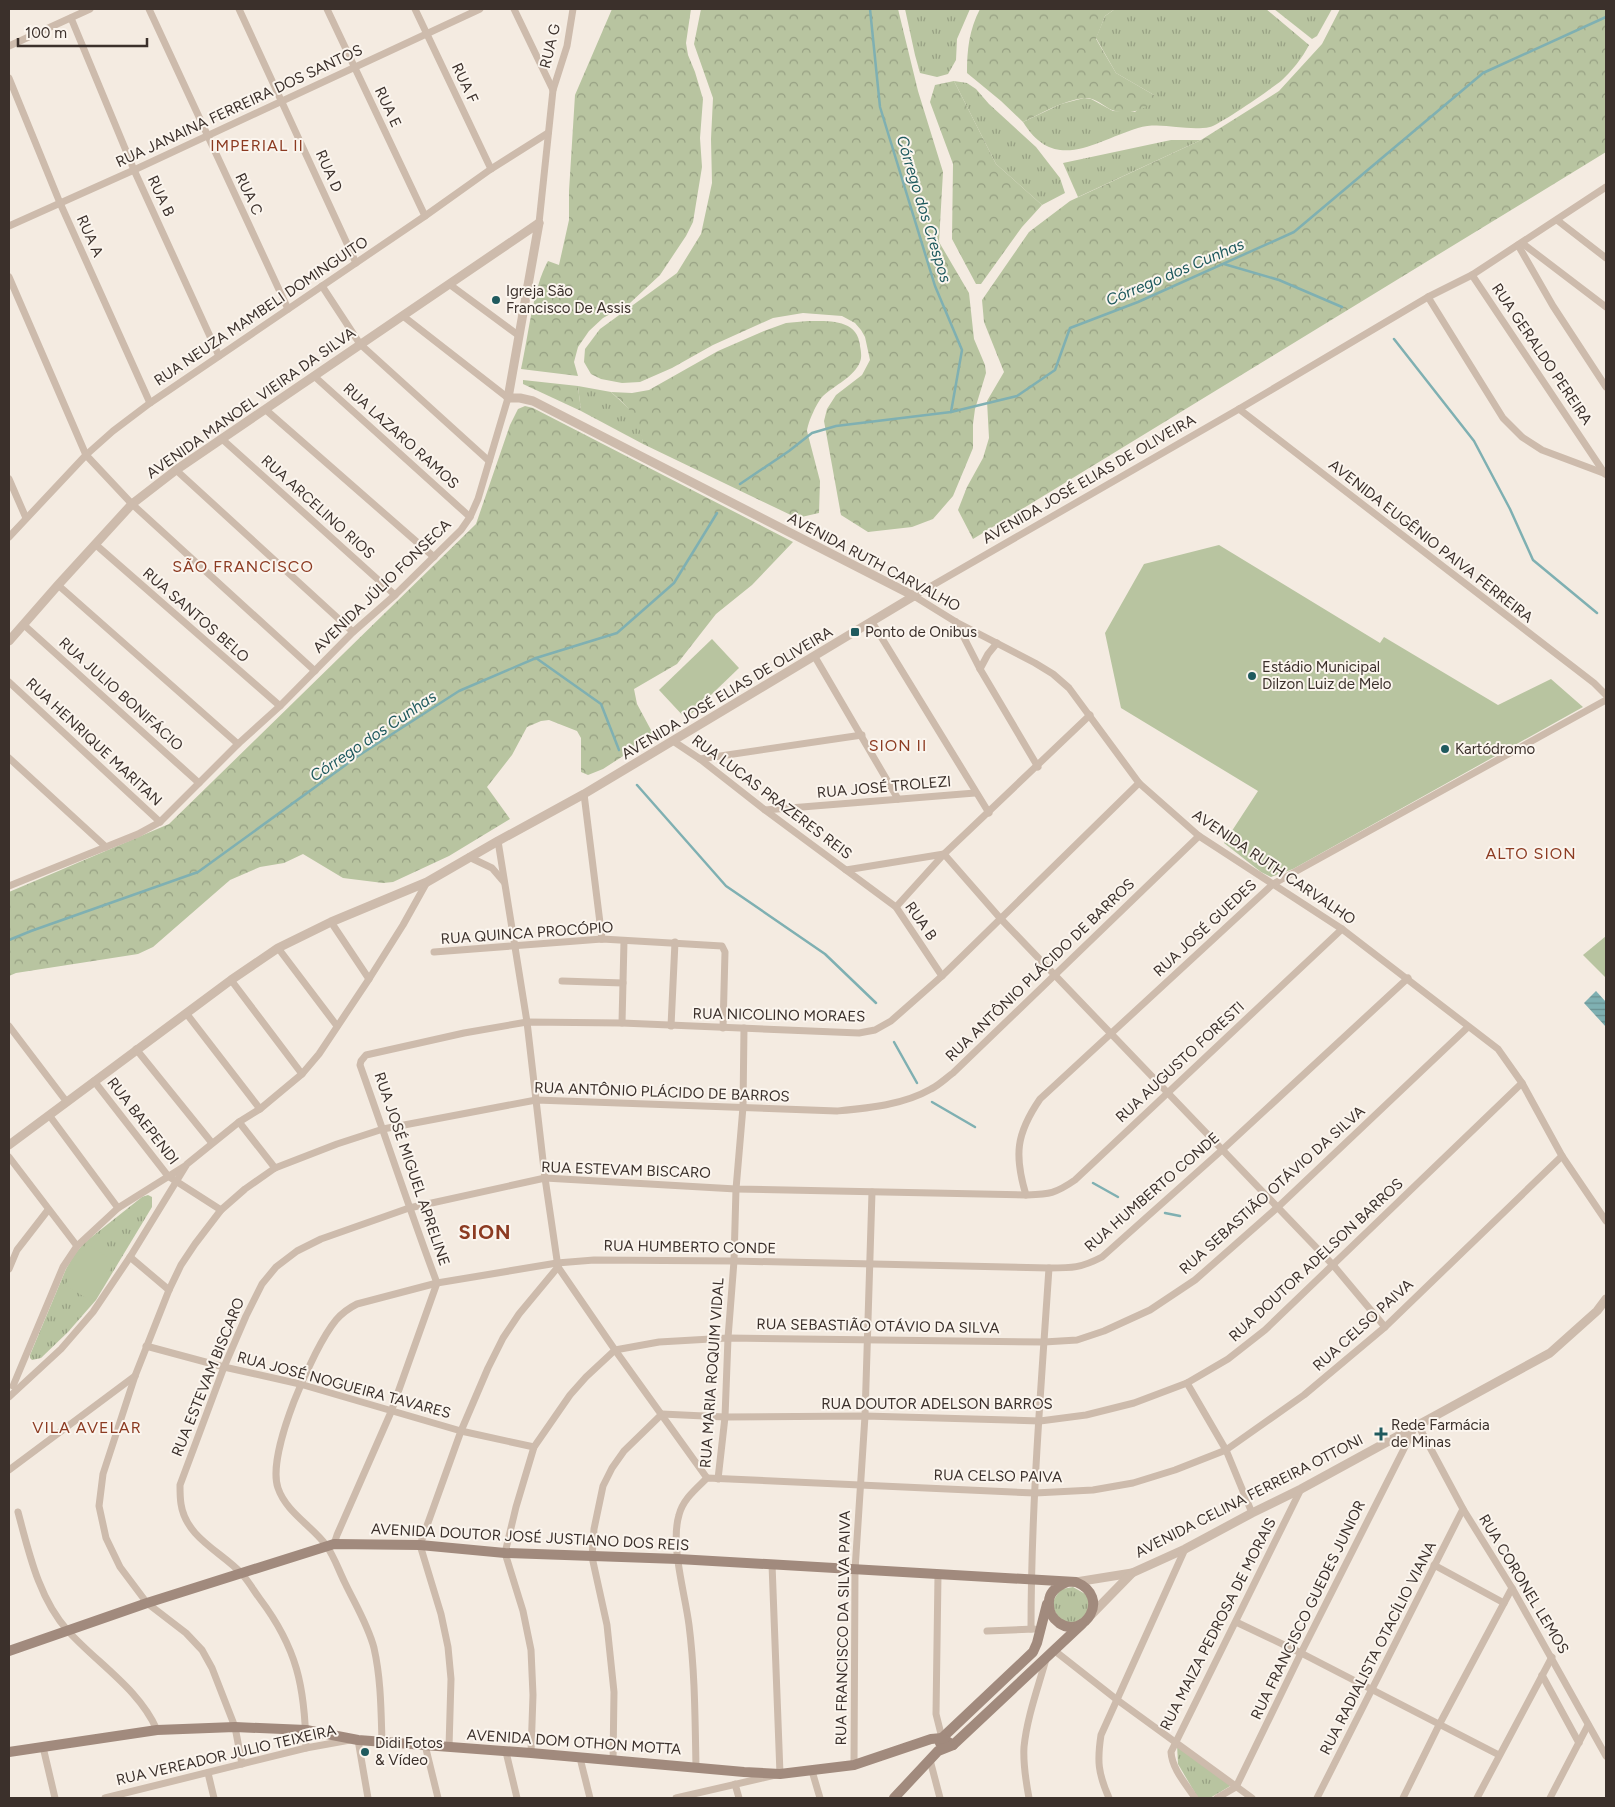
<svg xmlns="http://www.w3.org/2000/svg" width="1615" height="1807" font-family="Figtree,sans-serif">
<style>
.grass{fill:url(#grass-tufts)}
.forest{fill:url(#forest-crowns)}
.pitch{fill:#b8c4a0}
.water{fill:url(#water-rules)}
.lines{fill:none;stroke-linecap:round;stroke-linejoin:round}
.stream{stroke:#7fb0b2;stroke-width:2.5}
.minor{stroke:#cdbbac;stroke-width:7}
.tertiary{stroke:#cdbbac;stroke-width:9}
.secondary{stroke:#a18a7d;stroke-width:10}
.poi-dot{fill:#1f5a5e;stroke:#fbf5ee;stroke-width:2}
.labels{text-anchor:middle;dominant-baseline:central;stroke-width:4;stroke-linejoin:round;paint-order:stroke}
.street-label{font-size:15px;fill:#3b302b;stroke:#fbf5ee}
.poi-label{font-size:15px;fill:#3b302b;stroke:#fbf5ee;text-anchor:start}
.neighbourhood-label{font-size:16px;letter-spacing:1px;fill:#8c3b22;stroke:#fbf5ee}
.water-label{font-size:16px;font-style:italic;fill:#1f5a5e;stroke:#fbf5ee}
.district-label{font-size:20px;font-weight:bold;letter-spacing:1px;fill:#8c3b22;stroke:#fbf5ee}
</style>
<defs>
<pattern id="grass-tufts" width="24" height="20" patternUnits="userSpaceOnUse" patternTransform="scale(1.25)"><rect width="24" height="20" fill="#b8c4a0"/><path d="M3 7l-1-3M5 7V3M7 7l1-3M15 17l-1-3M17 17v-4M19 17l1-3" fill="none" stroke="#97a083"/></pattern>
<pattern id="forest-crowns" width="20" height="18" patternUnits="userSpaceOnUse" patternTransform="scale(1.25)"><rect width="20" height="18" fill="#b8c4a0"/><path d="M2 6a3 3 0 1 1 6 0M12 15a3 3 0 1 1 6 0" fill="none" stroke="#97a083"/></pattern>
<pattern id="water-rules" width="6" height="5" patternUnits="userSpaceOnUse" patternTransform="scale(1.25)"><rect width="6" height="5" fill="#7fb0b2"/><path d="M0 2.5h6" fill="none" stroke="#699091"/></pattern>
</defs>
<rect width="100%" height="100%" fill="#f4ebe1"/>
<g class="grass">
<polygon points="905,9 970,9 957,39 956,60 948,74 937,77 920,73 915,55"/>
<path d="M1115 9H1266L1309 45C1303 57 1291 72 1281 81 1271 89 1219 125 1210 127 1186 132 1162 121 1138 128 1095 141 1055 174 1023 122L1061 104 1084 98 1091 99 1113 111 1135 112 1154 95 1116 73 1096 38 1105 16Z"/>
<polygon points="1274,9 1332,9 1317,36 1312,39"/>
<polygon points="954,81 967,83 976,89 989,104 1036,147 1060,178 1065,193 1042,205 996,164"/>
<polygon points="1171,140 1201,140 1078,197 1063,163"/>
<polygon points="578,386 611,392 625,405 634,414 641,429 643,444 581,411"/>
<polygon points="148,1195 152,1197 152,1207 96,1300 68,1332 41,1358 32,1360 30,1358 30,1355 66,1269 74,1255 84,1243 142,1197"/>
<path d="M1073 1587 1087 1595 1090 1602 1084 1621 1064 1623C1052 1610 1048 1603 1062 1589Z"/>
<polygon points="1177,1744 1232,1785 1210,1798 1198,1798 1178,1764"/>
</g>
<g class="forest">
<path d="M612 9H691L686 43 688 55 695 72 703 99 700 138 702 167 693 222 686 236 660 275 630 303 603 318 589 331 578 347 574 362 578 376 521 369C528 339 533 287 548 261L559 265 569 220V191L575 95Z"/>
<polygon points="701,9 898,9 918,91 943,172 939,242 969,293 974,339 985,365 986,373 975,409 973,424 973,448 953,496 933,519 912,527 868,532 841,515 824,421 827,409 836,395 862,375 870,360 865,337 861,330 855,323 842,316 803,313 773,318 713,345 672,368 640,382 622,383 601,379 591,374 584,362 585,349 600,329 677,273 701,234 712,183 711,139 713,98 694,44"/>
<path d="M980 9H1115L1105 16 1096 39 1116 73 1154 95 1156 101C1144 110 1127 116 1112 110 1103 106 1095 97 1084 98 1062 101 1042 113 1023 122L1001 101 967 73C967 50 969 30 980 9Z"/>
<polygon points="1340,9 1606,9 1606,152 973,539 958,510 967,487 983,458 989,438 987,401 1004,372 984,322 982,300 1029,232 1070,201 1201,140 1279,91 1322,44"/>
<polygon points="954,81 996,164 1042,205 1022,227 981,284 976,284 952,239 953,164 930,102 935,85"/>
<path d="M808 321C829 321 858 319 860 346 861 351 862 357 860 362 854 377 835 385 823 396 817 402 808 422 807 431L820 481 819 513 797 518 643 444C639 418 630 408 611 392L632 393 649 390 718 351 764 331 786 323Z"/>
<polygon points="523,380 578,386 581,411 523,384"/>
<polygon points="525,406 533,408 793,542 752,585 716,614 677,664 634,689 637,704 651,730 651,738 603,769 588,775 581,772 581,738 577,731 549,720 541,721 527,727 512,755 487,787 510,819 449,856 393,882 383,883 343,878 303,854 284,863 260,867 230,880 153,947 138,954 16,973 9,976 9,892 169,824 476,524 510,425 518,409"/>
</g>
<g class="pitch">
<polygon points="1219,545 1380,643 1384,637 1498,705 1551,679 1583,707 1293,869 1271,877 1261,872 1224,843 1258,791 1121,708 1105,633 1144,564"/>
<polygon points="712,639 739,668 686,719 659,690"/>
<polygon points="1606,936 1606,978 1583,955"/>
<polygon points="89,1245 115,1262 91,1301 65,1285"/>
</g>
<polygon class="water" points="1596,991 1606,1002 1606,1027 1584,1003"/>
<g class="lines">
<g class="stream">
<polyline points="870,9 880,107 935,286 962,350 951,412"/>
<polyline points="1224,264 1279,280 1342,307"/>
<polyline points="1394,339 1474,441 1510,509 1533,560 1597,613"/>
<polyline points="740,484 789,451 812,433 836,426 951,412 1017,396 1055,370 1070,328 1138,302 1294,232 1483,73 1606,17"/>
<polyline points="536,658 601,704 619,750"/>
<polyline points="637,785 726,886 825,954 876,1003"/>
<polyline points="9,940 31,931 198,872 358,756 459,691 536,658 617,633 674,583 717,513"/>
<polyline points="894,1042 917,1083"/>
<polyline points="932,1102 975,1127"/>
<polyline points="1093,1183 1118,1197"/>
<polyline points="1165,1213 1180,1216"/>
</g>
<g class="minor">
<polyline points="149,9 288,309"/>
<polyline points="239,9 356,263"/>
<polyline points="327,9 425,216"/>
<polyline points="415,9 491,169"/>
<polyline points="514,9 553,90 539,223"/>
<polyline points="71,18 134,170 219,356"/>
<polyline points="9,46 90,9"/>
<polyline points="9,78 60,203 150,403"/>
<polyline points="553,90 567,46 573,9"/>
<polyline points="1606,187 1472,275 1428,297 1239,409 914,596 956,622 1035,663 1053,674 1069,688 1139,783 1199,836 1342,929 1498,1049 1522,1083 1562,1156 1606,1221"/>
<polyline points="1557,220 1606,258"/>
<polyline points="9,226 134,170 480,9"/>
<polyline points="1522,243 1606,307"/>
<polyline points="1518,245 1553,306 1606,387"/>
<polyline points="1472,275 1605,474"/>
<polyline points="9,277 86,455 132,504 315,671"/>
<polyline points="449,284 518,335"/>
<polyline points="322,286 360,344 489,461"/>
<polyline points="1428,297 1503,418 1522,437 1542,450 1606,474"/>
<polyline points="314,376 470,517"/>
<polyline points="1239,409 1594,683 1606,695"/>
<polyline points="266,410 434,557"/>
<polyline points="222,439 395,595"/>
<polyline points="176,470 353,632"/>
<polyline points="9,479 26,518"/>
<polyline points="9,537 86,455 113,431 150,403 425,216 491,169 548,133"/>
<polyline points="95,544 280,706"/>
<polyline points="58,585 238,744"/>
<polyline points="872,622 989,813"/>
<polyline points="956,622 980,669 1038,767"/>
<polyline points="24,625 199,783"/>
<polyline points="815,657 898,799"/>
<polyline points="980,669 988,654 997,643"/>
<polyline points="9,682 160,822"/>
<polyline points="673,741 700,759 765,810 846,870 944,854 1000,918 1333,1265 1385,1327"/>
<polyline points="9,758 106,847"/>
<polyline points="700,759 862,735"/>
<polyline points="584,794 602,939"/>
<polyline points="765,810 975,793"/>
<polyline points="498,841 527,1022 545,1178 558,1267 615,1350 707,1478"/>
<polyline points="469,857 492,868 504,882"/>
<polyline points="846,870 896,907 942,976"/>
<polyline points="9,886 138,834 160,822 238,744 280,706 353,632 395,595 461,530 470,517 478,499 508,398 403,316"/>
<polyline points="896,907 944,854 1090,715"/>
<polyline points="331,922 369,979"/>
<polyline points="278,948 337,1026"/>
<polyline points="434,952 602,939 722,946 725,952 723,1028"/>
<polyline points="231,980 302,1074"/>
<polyline points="562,981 623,983"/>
<polyline points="186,1013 260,1109"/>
<polyline points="622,1023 624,941"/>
<polyline points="9,1026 66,1101"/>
<polyline points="671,1026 675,942"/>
<polyline points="136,1049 212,1143"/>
<polyline points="94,1081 168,1176 221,1210"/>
<polyline points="49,1115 118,1208"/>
<polyline points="239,1122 275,1168"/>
<polyline points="9,1157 77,1246"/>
<path d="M1026 1195C1014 1155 1016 1134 1040 1099L1273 884 1606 700"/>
<polyline points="130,1257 169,1290"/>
<polyline points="9,1269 17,1250 48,1210"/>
<polyline points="146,1346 224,1367 300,1384 461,1431 534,1447"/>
<polyline points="1187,1383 1226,1450 1252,1513"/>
<polyline points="13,1386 63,1267 77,1246 118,1208 185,1166"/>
<polyline points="9,1397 61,1349 93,1312 130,1257 187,1164 239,1122 260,1109 302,1074 319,1054 369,979 403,925 427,882"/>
<polyline points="1418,1425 1463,1509 1512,1588 1606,1756"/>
<polyline points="9,1470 135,1376"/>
<polyline points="718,1479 725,1417 728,1338 734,1261 736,1189 743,1107 744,1028"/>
<path d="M18 1512C29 1553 39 1599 68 1631 98 1664 139 1689 157 1730"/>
<path d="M334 1544 337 1535 391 1412 437 1283C410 1211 386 1138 360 1065L361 1061 366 1055 464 1033 527 1022 622 1023 859 1033 875 1030 891 1021 942 976 1139 783"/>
<polyline points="1434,1565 1504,1603"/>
<polyline points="938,1575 936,1714 942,1738"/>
<polyline points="1236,1622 1301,1653 1499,1755"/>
<path d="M1031 1629C1031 1509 1041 1388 1049 1268"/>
<polyline points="987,1631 1034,1629"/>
<polyline points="1055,1651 1116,1699 1252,1798"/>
<polyline points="1542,1675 1579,1743"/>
<polyline points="358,1740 368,1798"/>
<path d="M382 1742C381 1710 381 1679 374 1648 368 1625 355 1604 345 1583 339 1571 334 1556 326 1545 312 1526 286 1512 278 1488 266 1454 313 1348 336 1320 342 1313 349 1308 357 1304L437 1283 557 1263 594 1260 734 1261 1049 1268C1072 1268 1081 1268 1102 1257L1222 1150 1408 978"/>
<polyline points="425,1745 438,1798"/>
<polyline points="43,1747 55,1798"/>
<polyline points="449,1747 451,1679 448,1647 441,1614 420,1545 461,1431 488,1368 503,1338 519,1314 558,1267"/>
<path d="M306 1748C305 1687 297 1648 260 1599 254 1591 249 1582 242 1574 222 1552 186 1538 181 1504 180 1498 180 1491 180 1485L224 1367 246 1316 262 1284 276 1267 297 1251 321 1239 409 1208 545 1178 736 1189 1026 1195C1049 1194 1055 1194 1075 1180L1342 929"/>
<polyline points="506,1752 517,1798"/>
<polyline points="531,1753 533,1695 531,1650 523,1611 505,1553 516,1507 534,1447 570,1395 586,1377 615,1350 659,1342 728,1338 1044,1342 1077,1340 1104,1331 1150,1310 1195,1280 1278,1207 1468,1027"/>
<polyline points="580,1758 590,1798"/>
<polyline points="930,1760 940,1798"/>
<polyline points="613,1761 614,1692 607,1625 592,1557 594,1529 603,1486 612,1468 624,1451 662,1414 725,1417 865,1416 1040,1421 1086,1415 1134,1403 1187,1383 1228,1359 1265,1330 1522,1083"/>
<path d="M242 1764 235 1727 212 1668 202 1650 186 1633 147 1603 120 1567 106 1538 99 1506 103 1474 135 1376 169 1290 181 1265 195 1244 221 1210 245 1189 275 1168 337 1144 383 1129 536 1100 837 1111C869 1108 903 1105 931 1089 939 1085 946 1078 953 1073L1199 836"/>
<polyline points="854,1765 855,1570 865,1416 872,1192"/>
<path d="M696 1767C695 1719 695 1672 689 1625 685 1593 670 1545 679 1515 683 1499 696 1489 707 1478L1035 1493 1093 1490 1133 1483 1175 1470 1226 1450 1304 1395 1385 1327 1562 1156"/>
<polyline points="812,1771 820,1798"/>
<polyline points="208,1773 214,1798"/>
<polyline points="735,1784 739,1798"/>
<polyline points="105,1798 306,1748 350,1740"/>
<polyline points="676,1798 780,1774 772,1564"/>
<path d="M1029 1798C1026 1782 1023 1764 1024 1747 1027 1717 1038 1688 1046 1659"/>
<path d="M1109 1798C1098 1773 1097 1761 1101 1735L1185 1549"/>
<path d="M1195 1798C1186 1784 1172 1769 1171 1752L1301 1489"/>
<polyline points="1217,1798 1236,1787 1301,1653 1415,1427"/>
<polyline points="1317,1798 1463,1509"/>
<polyline points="1403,1798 1439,1725 1512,1588"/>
<polyline points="1477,1798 1552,1657"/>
<polyline points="1550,1798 1588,1725"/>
</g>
<g class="tertiary">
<polyline points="539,223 508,398 520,398 533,401 914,596"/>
<polyline points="9,641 58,585 132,504 176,470 539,223"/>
<polyline points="9,1145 231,980 278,948 331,922 427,882 498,841 584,794 914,596"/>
<polyline points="1076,1582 1132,1573"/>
<polyline points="1089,1617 1132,1573 1185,1549 1252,1513 1301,1489 1550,1353 1597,1311 1606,1299"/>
</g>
<g class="secondary">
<path d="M9 1651 147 1603 334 1544 420 1545 505 1553 678 1559 1076 1582C1112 1597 1084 1640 1059 1623 1052 1618 1049 1613 1049 1604 1048 1592 1057 1586 1067 1582"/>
<polyline points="940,1743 942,1738 1033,1652 1037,1643 1047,1604"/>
<polyline points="9,1752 157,1730 235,1727 306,1730 358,1740 531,1753 744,1772 780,1774 854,1765 931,1739 942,1738 953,1745"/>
<polyline points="894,1798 938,1751 953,1745 1082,1624"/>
</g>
</g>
<g class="poi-dot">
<circle cx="496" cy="300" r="5"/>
<rect x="850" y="627" width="10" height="10" rx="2.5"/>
<circle cx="1252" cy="676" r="5"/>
<circle cx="1445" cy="749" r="5"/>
<path d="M1378.5 1426.5h5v5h5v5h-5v5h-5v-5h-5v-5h5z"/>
<circle cx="365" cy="1752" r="5"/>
</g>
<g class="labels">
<g class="street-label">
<text transform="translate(550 46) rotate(-76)">RUA G</text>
<text transform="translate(465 83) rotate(65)">RUA F</text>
<text transform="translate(239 106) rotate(-25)">RUA JANAINA FERREIRA DOS SANTOS</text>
<text transform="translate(388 107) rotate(65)">RUA E</text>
<text transform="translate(329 171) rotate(66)">RUA D</text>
<text transform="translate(249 194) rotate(65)">RUA C</text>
<text transform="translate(161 196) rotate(65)">RUA B</text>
<text transform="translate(90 236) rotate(66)">RUA A</text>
<text transform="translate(261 311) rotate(-34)">RUA NEUZA MAMBELI DOMINGUITO</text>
<text transform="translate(1542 354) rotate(56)">RUA GERALDO PEREIRA</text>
<text transform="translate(251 403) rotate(-35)">AVENIDA MANOEL VIEIRA DA SILVA</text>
<text transform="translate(401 436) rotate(42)">RUA LAZARO RAMOS</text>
<text transform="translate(1089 479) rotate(-30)">AVENIDA JOSÉ ELIAS DE OLIVEIRA</text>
<text transform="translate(318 507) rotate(42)">RUA ARCELINO RIOS</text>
<text transform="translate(1431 541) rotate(38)">AVENIDA EUGÊNIO PAIVA FERREIRA</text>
<text transform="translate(874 562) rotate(28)">AVENIDA RUTH CARVALHO</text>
<text transform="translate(382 586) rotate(-44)">AVENIDA JÚLIO FONSECA</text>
<text transform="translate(196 615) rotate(41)">RUA SANTOS BELO</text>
<text transform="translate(727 693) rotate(-31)">AVENIDA JOSÉ ELIAS DE OLIVEIRA</text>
<text transform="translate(121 694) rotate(42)">RUA JULIO BONIFÁCIO</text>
<text transform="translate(94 742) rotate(43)">RUA HENRIQUE MARITAN</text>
<text transform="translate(884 787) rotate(-5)">RUA JOSÉ TROLEZI</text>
<text transform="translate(772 797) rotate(37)">RUA LUCAS PRAZERES REIS</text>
<text transform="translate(1274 867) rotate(34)">AVENIDA RUTH CARVALHO</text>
<text transform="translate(921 921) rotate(55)">RUA B</text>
<text transform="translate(1205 928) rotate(-43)">RUA JOSÉ GUEDES</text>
<text transform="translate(527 933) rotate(-4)">RUA QUINCA PROCÓPIO</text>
<text transform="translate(1040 970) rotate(-44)">RUA ANTÔNIO PLÁCIDO DE BARROS</text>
<text transform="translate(779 1015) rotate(1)">RUA NICOLINO MORAES</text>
<text transform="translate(1180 1062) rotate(-43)">RUA AUGUSTO FORESTI</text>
<text transform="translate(662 1092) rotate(2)">RUA ANTÔNIO PLÁCIDO DE BARROS</text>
<text transform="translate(143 1121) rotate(52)">RUA BAEPENDI</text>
<text transform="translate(412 1169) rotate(71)">RUA JOSÉ MIGUEL APRELINE</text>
<text transform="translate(626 1170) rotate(2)">RUA ESTEVAM BISCARO</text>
<text transform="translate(1272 1190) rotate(-42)">RUA SEBASTIÃO OTÁVIO DA SILVA</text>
<text transform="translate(1152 1192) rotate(-41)">RUA HUMBERTO CONDE</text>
<text transform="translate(690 1247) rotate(1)">RUA HUMBERTO CONDE</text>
<text transform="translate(1316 1260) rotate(-43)">RUA DOUTOR ADELSON BARROS</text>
<text transform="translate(1363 1325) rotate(-42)">RUA CELSO PAIVA</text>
<text transform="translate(878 1326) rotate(1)">RUA SEBASTIÃO OTÁVIO DA SILVA</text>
<text transform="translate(712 1373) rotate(-86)">RUA MARIA ROQUIM VIDAL</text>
<text transform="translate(208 1377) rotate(-68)">RUA ESTEVAM BISCARO</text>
<text transform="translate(344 1385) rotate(15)">RUA JOSÉ NOGUEIRA TAVARES</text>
<text x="937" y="1404">RUA DOUTOR ADELSON BARROS</text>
<text transform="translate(998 1476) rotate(1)">RUA CELSO PAIVA</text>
<text transform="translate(1249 1496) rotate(-27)">AVENIDA CELINA FERREIRA OTTONI</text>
<text transform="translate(530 1537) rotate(3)">AVENIDA DOUTOR JOSÉ JUSTIANO DOS REIS</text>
<text transform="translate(1524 1584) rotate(59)">RUA CORONEL LEMOS</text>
<text transform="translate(1308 1610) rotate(-64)">RUA FRANCISCO GUEDES JUNIOR</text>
<text transform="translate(1218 1624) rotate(-63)">RUA MAIZA PEDROSA DE MORAIS</text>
<text transform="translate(843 1628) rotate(-89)">RUA FRANCISCO DA SILVA PAIVA</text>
<text transform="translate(1378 1648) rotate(-63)">RUA RADIALISTA OTACÍLIO VIANA</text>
<text transform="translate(574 1742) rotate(4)">AVENIDA DOM OTHON MOTTA</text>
<text transform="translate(226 1755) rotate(-13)">RUA VEREADOR JULIO TEIXEIRA</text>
</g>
<g class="poi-label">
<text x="506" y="291">Igreja São<tspan x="506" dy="17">Francisco De Assis</tspan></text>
<text x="865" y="632">Ponto de Onibus</text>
<text x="1262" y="667">Estádio Municipal<tspan x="1262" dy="17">Dilzon Luiz de Melo</tspan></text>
<text x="1455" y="749">Kartódromo</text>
<text x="1391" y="1425">Rede Farmácia<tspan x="1391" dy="17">de Minas</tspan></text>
<text x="375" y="1743">Didi Fotos<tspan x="375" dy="17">&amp; Vídeo</tspan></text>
</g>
<g class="neighbourhood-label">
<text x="257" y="145">IMPERIAL II</text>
<text x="243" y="566">SÃO FRANCISCO</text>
<text x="898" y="745">SION II</text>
<text x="1531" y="853">ALTO SION</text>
<text x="87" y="1427">VILA AVELAR</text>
</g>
<g class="water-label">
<text transform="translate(924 209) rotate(73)">Córrego dos Crespos</text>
<text transform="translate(1175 272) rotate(-23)">Córrego dos Cunhas</text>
<text transform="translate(373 736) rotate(-34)">Córrego dos Cunhas</text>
</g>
<g class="district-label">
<text x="485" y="1232">SION</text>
</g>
</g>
<rect width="1615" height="1807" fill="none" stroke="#3b302b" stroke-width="20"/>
<path d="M18 38v8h129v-8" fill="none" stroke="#3b302b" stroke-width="2.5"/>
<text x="25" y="38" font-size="15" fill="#3b302b" stroke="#fbf5ee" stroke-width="4" paint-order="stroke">100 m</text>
</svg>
